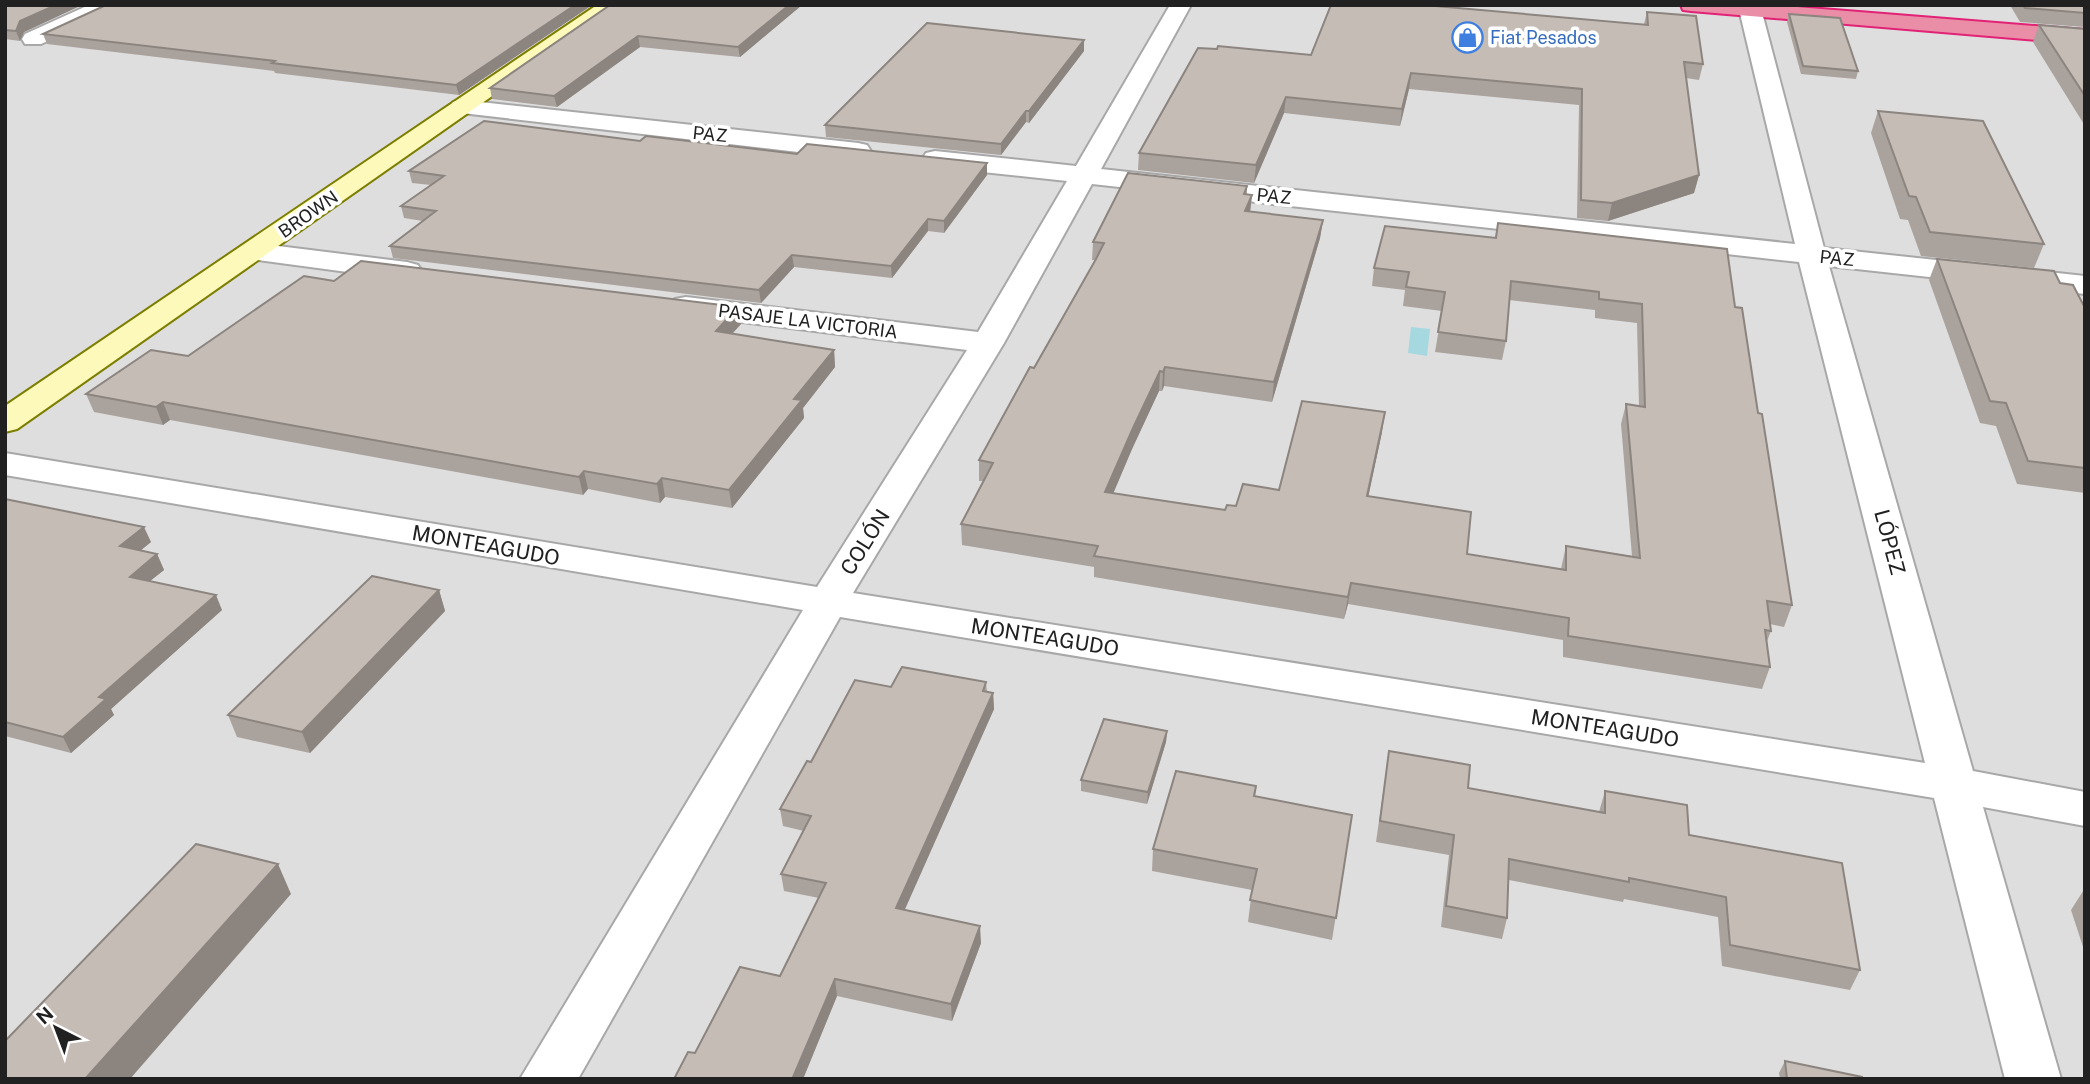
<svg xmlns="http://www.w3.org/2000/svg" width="2090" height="1084" font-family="'Public Sans',sans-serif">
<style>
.residential{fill:#dfdede}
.water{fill:#a6d8e0}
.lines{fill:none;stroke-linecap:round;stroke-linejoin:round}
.street-casing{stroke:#a8a8a8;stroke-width:4}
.secondary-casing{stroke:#7c7e01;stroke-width:4}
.highway-casing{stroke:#e12275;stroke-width:4}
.street{fill:#fff;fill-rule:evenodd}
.secondary{fill:#fcf9bb;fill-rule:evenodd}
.highway{fill:#ea8da7;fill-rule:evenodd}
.wall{fill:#aaa29d}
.shaded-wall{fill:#8b847f}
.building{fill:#c6bcb6;stroke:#8b847f;stroke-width:2}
.labels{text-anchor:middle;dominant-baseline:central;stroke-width:7;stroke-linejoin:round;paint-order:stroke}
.far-shop-label{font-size:18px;fill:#366cbe;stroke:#fff;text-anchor:start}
.far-street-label{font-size:18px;fill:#212121;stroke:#fff}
.street-label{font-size:21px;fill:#212121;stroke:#fff}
</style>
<rect width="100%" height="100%" fill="#f1ede7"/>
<rect class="residential" x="5" y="5" width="2080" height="1074"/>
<polygon class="water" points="1411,327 1430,329 1427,356 1408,353"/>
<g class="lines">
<defs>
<g id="street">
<polygon points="89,5 117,5 115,10 41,44 25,44 22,39 25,34"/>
<path d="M1170 5H1191L1101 169 1795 244 1738 5H1760L1824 248 2085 276V294L1829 266 1973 771 2085 792V826L1983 807 2061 1079H2005L1934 798 840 617 578 1079H520L803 610 5 475V453L817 587 967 350 686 315 675 313 671 306 675 299 686 297 978 332 1067 181 935 167 926 165 922 159 926 153 935 151 1076 166ZM1092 184 1799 262 1925 763 853 593 1004 343Z"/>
<polygon points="462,100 858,143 867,145 871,151 867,157 858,159 453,112 450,107 453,102"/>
<polygon points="253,243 407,262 418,265 422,271 418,277 407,280 243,258 238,252 243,246"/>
</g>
<polygon id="secondary" points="597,5 622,5 17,429 5,432 5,406"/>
<polygon id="highway" points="1681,5 1773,5 2085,30 2085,44 1691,11 1683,10"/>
</defs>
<use href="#street" class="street-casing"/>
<use href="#secondary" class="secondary-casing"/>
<use href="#highway" class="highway-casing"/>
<use href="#street" class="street"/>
<use href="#secondary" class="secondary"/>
<use href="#highway" class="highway"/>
</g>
<g class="wall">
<polygon points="5,5 82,5 24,32 20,41 5,39"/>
<polygon points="592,5 459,95 275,73 274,71 47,44 43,34"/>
<polygon points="610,5 802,5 740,57 640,47 557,107 492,99 490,88"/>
<polygon points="1809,5 1831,5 1831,7"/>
<polygon points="2010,5 2084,5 2085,27 2020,22"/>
<polygon points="1647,12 1703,64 1699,80 1686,78 1699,175 1694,193 1608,221 1577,218 1579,105 1409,89 1400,126 1284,113 1254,183 1138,170 1139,153 1217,49 1311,55 1644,24"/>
<polygon points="1789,14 1858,71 1856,79 1801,74 1787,22"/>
<polygon points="2039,25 2085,29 2085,126 2033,42"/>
<polygon points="1084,40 1084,51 1029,123 1026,122 1001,155 826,137 825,125"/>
<polygon points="1878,111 2044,244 2034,268 1921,256 1908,220 1900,219 1871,133"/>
<polygon points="640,141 797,154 987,163 987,175 944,233 928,231 892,278 794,267 761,303 393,258 390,246 423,221 404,218 401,206 431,185 412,183 409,171"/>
<polygon points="1247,186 1247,194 1252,195 1250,212 1323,220 1320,238 1272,402 1164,386 1162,391 1159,391 1132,449 1113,493 1225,510 1279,490 1382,432 1368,496 1467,554 1561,569 1566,546 1632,556 1621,424 1626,404 1639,406 1637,323 1595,318 1595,310 1509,300 1506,341 1502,360 1435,352 1442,311 1403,306 1405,290 1372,286 1374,268 1495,238 1498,223 1735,307 1758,413 1792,605 1784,627 1770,624 1771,631 1767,641 1770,667 1762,689 1563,657 1563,640 1348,604 1344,619 1094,577 1094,567 962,545 961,524 983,481 979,481 979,460 1034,368 1096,260 1092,260 1093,242"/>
<polygon points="1937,259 2060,283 2085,308 2085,493 2017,484 1996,426 1980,423 1929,280"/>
<polygon points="741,324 732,334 834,350 835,367 803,408 804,418 732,508 665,497 660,503 588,489 583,495 170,420 163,425 94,412 86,394 188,356"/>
<polygon points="5,499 151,542 140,551 157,554 164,570 150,581 222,610 111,709 114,715 71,753 5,736"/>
<polygon points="439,590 445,611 310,753 237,737 228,715"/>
<polygon points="986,682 987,692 993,693 994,709 904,910 981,943 952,1021 837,996 803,1079 695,1053 780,976 819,898 784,891 781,874 804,831 783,826 780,809 891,687"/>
<polygon points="1167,731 1166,742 1147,804 1081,791 1081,780"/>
<polygon points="1389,751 1468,788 1599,812 1605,791 1689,835 1860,970 1850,990 1722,966 1718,917 1624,899 1623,902 1509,880 1507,918 1502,939 1441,927 1449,855 1376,842"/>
<polygon points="1256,786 1255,796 1352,815 1332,940 1248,922 1252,890 1152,871 1153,849"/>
<polygon points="2085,888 2085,953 2071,910"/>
<polygon points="1785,1061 1863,1079 1780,1079 1779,1073"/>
</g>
<g class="shaded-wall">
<polygon points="56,5 82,5 24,32 20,41 16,31 20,21"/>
<polygon points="575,5 592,5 459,95 456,85"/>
<polygon points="789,5 802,5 740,57 738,47"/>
<polygon points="638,36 640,47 557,107 554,96"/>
<polygon points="1084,40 1084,51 1029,123 1029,111"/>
<polygon points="1411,73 1409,89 1400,126 1402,109"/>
<polygon points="1286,97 1284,113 1254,183 1256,165"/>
<polygon points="1026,111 1026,122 1001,155 1001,144"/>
<polygon points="987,163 987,175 944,233 944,221"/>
<polygon points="1699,175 1694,193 1608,221 1612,203"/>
<polygon points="1252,195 1250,212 1245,211"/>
<polygon points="928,219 928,231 892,278 891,266"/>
<polygon points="1323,220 1320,238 1272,402 1274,382"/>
<polygon points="792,255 794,267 761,303 759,290"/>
<polygon points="738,307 741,324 718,349 716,331"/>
<polygon points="834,350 835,367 803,408 804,418 732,508 729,490 794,399"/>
<polygon points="1165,367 1164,386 1162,391 1163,372"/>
<polygon points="1160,371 1159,391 1132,449 1105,513 1105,492 1133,428"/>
<polygon points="163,402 170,420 163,425 156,407"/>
<polygon points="1385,412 1382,432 1364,517 1367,496"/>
<polygon points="584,471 588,489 583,495 579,477"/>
<polygon points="662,478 665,497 660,503 657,484"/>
<polygon points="144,527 151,542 126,562 120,546"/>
<polygon points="157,554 164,570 136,592 130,577"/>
<polygon points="1351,583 1348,604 1344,619 1348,597"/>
<polygon points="439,590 445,611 310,753 302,732"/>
<polygon points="216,595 222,610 111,709 114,715 71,753 63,737 99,697"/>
<polygon points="993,693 994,709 898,925 896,908"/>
<polygon points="1167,731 1166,742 1147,804 1148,792"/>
<polygon points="278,864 291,894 130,1079 85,1079"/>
<polygon points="980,926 981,943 952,1021 951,1004"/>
<polygon points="835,979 837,996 803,1079 793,1077"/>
</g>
<g class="building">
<polygon points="5,5 56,5 20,21 16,31 5,30"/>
<polygon points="106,5 575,5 456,85 272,63 275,61 43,34"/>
<polygon points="610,5 789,5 738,47 638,36 554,96 490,88"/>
<polygon points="1331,5 1424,5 1648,25 1647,12 1696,16 1703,64 1684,62 1699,175 1612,203 1581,200 1582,89 1411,73 1402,109 1286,97 1256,165 1139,153 1198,48 1217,49 1218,46 1311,55"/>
<polygon points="2023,5 2084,5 2085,13 2025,8"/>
<polygon points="1789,14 1840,18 1858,71 1803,66"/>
<polygon points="927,23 1084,40 1029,111 1026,111 1001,144 825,125"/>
<polygon points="2039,25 2085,29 2085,96"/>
<polygon points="1878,111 1983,121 2044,244 1930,232 1916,197 1909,196"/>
<polygon points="484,121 640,141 646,136 797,154 807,144 987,163 944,221 928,219 891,266 792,255 759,290 390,246 436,211 401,206 444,176 409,171"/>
<polygon points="1128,173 1247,186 1244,194 1252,195 1245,211 1323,220 1274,382 1165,367 1163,372 1160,371 1133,428 1105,492 1225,510 1227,505 1236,506 1243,484 1279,490 1302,401 1385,412 1367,496 1471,512 1467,554 1566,570 1566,546 1640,558 1626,404 1645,407 1642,304 1599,299 1599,292 1511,281 1506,341 1438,332 1445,292 1406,287 1409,272 1374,268 1385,226 1496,238 1498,223 1727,249 1735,307 1742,308 1758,413 1762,414 1792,605 1767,601 1771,631 1765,630 1770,667 1568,636 1569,618 1351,583 1348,597 1094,556 1098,546 961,524 993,463 979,460 1030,367 1034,368 1096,259 1104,243 1093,242"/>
<polygon points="1937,259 2054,271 2060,283 2073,285 2085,308 2085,468 2028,461 2006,403 1990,401"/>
<polygon points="361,261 738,307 716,331 834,350 794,399 802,400 729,490 662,478 657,484 584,471 579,477 163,402 156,407 86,394 151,350 188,356 304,276 334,281"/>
<polygon points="5,499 144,527 120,546 157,554 130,577 216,595 99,697 106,699 63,737 5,722"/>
<polygon points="372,576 439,590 302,732 228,715"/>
<polygon points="902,667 986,682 983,691 993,693 896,908 980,926 951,1004 835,979 793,1077 801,1079 674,1079 688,1052 695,1053 740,967 780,976 826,883 781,874 811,816 780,809 807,761 811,762 855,680 891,687"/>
<polygon points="1104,719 1167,731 1148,792 1081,780"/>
<polygon points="1389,751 1470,765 1468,788 1605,813 1605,791 1687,805 1689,835 1842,863 1860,970 1730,945 1726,897 1629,878 1629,882 1509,859 1507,918 1446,906 1454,835 1380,821"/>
<polygon points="1176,771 1256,786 1254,796 1352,815 1336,918 1250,900 1257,869 1153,849"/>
<polygon points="196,844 278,864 85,1079 5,1079 5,1041"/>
<polygon points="1785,1061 1862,1077 1863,1079 1787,1079"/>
</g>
<defs>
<symbol id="shop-ring" viewBox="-11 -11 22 22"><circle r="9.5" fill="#fff" stroke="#3f7fe0" stroke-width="1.5"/><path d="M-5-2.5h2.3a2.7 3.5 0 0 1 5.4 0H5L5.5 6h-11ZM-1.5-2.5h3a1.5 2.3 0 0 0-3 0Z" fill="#3f7fe0"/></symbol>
</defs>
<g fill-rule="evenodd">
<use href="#shop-ring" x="1450" y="20" width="35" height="35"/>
</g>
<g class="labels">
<g class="far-shop-label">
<text x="1490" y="37">Fiat Pesados</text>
</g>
<g class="far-street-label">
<text transform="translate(710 134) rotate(6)">PAZ</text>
<text transform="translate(1274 196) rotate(6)">PAZ</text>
<text transform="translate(308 214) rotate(-35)">BROWN</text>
<text transform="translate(1837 258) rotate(6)">PAZ</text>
<text transform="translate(808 321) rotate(7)">PASAJE LA VICTORIA</text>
</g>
<g class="street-label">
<text transform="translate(865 542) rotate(-58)">COLÓN</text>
<text transform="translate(1890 542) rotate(75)">LÓPEZ</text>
<text transform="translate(486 545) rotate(10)">MONTEAGUDO</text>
<text transform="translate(1045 637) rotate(9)">MONTEAGUDO</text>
<text transform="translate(1605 728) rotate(9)">MONTEAGUDO</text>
</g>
</g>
<rect width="2090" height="1084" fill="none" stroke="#212121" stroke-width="14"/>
<g transform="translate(56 1028) rotate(318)" stroke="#ffffff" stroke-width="5" paint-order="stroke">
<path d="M0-5L12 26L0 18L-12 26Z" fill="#212121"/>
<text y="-10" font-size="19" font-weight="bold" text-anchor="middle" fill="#212121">N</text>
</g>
</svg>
